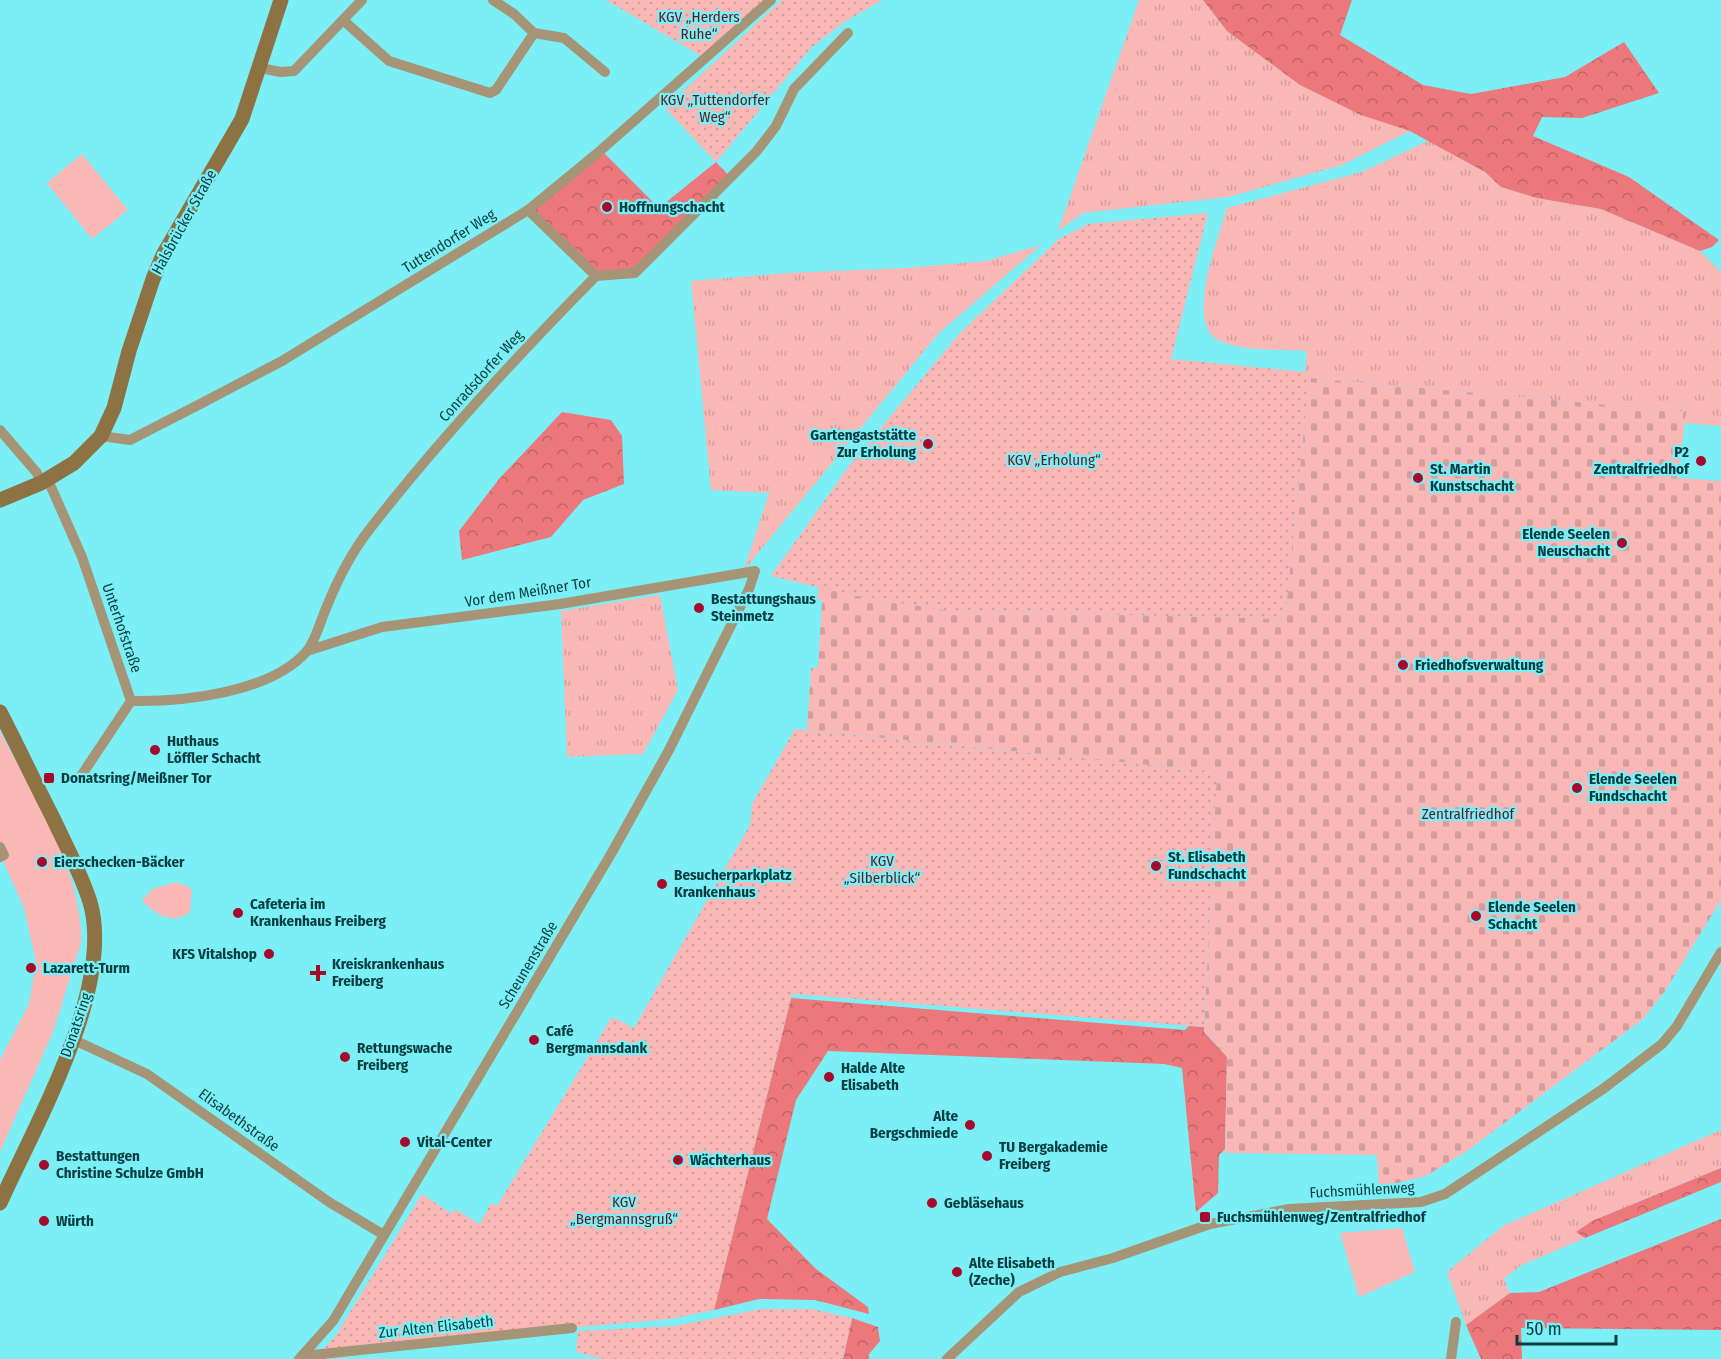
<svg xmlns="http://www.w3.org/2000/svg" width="1721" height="1359" font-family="'Fira Sans Condensed',sans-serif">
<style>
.grass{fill:url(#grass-tufts)}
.forest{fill:url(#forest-crowns)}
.cemetery{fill:url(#cemetery-stones)}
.park{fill:#f9b7b6}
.garden{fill:url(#garden-dots)}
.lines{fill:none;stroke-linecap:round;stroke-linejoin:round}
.street{stroke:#a69476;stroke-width:10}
.secondary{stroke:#8d7244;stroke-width:15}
.poi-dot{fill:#a50a2a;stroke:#7beff5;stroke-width:2}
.labels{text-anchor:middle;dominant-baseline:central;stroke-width:4.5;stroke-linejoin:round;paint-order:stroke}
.park-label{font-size:15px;fill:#61181f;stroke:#7beff5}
.poi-label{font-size:15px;font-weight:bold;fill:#063d40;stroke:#7beff5;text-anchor:start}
.street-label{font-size:15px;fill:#063d40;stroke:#7beff5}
</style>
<defs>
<pattern id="grass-tufts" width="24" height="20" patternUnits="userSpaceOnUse" patternTransform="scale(1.5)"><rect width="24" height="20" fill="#f9b7b6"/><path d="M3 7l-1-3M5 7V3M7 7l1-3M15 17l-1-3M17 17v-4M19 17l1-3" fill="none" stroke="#d49e9e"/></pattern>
<pattern id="forest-crowns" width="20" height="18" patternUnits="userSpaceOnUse" patternTransform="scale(1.5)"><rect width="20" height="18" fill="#ed787b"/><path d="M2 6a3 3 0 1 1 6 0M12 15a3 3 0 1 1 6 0" fill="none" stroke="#be6466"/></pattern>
<pattern id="cemetery-stones" width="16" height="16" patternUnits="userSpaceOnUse" patternTransform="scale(1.5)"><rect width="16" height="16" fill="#f9b7b6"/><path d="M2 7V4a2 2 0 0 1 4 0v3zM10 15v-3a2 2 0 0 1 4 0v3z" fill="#d49e9e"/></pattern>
<pattern id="garden-dots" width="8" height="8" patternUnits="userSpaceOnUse" patternTransform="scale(1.5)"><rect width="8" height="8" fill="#f9b7b6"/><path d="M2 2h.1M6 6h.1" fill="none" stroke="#d49e9e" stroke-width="1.8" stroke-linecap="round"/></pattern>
</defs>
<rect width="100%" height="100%" fill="#7beff5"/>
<g class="grass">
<polygon points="1139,0 1203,0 1227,31 1410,131 1342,165 1228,197 1083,213 1058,231"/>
<path d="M1428 141 1485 172 1501 187 1537 198 1601 209 1700 251 1721 272V426L1684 423 1685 412 1309 378 1305 372 1307 351C1280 349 1245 352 1220 341 1183 325 1219 237 1227 208L1362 172Z"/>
<polygon points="1041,245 938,334 744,570 769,493 711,490 691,281 788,273 906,268 986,261"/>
<polygon points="660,595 678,690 643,754 567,757 561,611"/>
<polygon points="1721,1130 1721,1168 1592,1221 1577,1232 1585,1238 1520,1266 1504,1279 1510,1293 1466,1325 1447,1272 1503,1226"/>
</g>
<g class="forest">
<polygon points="1203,0 1352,0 1340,35 1423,85 1471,94 1565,77 1624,42 1659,93 1582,118 1542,117 1533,136 1629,177 1719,240 1712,247 1700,251 1601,209 1537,198 1501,187 1485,172 1428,141 1410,131 1361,115 1300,85 1227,31"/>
<polygon points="601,150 659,208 716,162 730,177 635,273 596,276 528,210"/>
<polygon points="562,412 611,420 622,436 624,484 583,500 551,537 462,560 459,531 499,479"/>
<polygon points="791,998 1185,1030 1189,1026 1204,1027 1204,1032 1227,1057 1225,1149 1219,1155 1218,1193 1196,1212 1182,1068 1164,1064 828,1051 796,1100 767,1219 816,1269 868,1307 869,1314 815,1300 759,1299 714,1310"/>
<polygon points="1721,1168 1721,1182 1585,1238 1576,1232 1592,1221"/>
<polygon points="1721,1219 1721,1330 1521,1328 1522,1359 1481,1359 1466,1325 1510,1293 1539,1292"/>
<polygon points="852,1318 878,1327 880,1341 869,1354 869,1359 843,1359"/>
</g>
<polygon class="cemetery" points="1309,378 1686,412 1678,478 1721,481 1721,900 1665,991 1643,1019 1467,1151 1426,1176 1394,1184 1379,1185 1377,1155 1225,1153 1227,1057 1204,1031 1217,772 807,730 811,668 818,668 822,600 817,599 819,586 851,595 944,610 1285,619"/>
<g class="park">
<polygon points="82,154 128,210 92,239 47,183"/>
<path d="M0 731C32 794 83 870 81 943L53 1032 0 1152V1060L29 1004 36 962 24 908 0 854Z"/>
<path d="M177 882 192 889 190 912C174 926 155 914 142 901L152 889Z"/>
<polygon points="1402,1228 1415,1272 1359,1297 1340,1233"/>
</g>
<g class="garden">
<polygon points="606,0 764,0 703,57"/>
<polygon points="782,0 882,0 843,23 812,47 716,162 665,108"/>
<polygon points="1208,213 1171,359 1305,372 1309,378 1285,619 944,610 851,595 771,576 849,466 960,333 1059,239 1088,224"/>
<polygon points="795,729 1217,772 1204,1027 792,994 714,1310 669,1319 322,1350 336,1335 422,1194 452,1214 455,1209 480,1224 491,1203 497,1206 612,1017 634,1028 750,825 752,804"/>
<polygon points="761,1309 812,1309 852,1318 843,1359 605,1359 576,1352 578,1331 675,1326"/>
</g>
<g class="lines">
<g class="street">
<polyline points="493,0 514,14 534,33 564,38 605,72"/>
<polyline points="343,20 389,61 490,93 496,90 534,33"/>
<polyline points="260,68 281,72 294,71 362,0"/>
<polyline points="528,210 596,276"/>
<polyline points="0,430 37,473 41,483"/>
<polyline points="101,436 130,440 204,402 282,361 528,210 601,150 771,0"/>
<polyline points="48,480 82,557 131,701 79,779"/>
<path d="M131 701C182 702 271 693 307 651 316 640 321 619 327 606 338 579 351 553 369 530 439 440 516 357 596 276L635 273 756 152 776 126 794 89 848 33"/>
<polyline points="0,847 4,855 0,857"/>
<polyline points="72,1039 147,1074 329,1202 384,1235"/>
<polyline points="303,1356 572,1328"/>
<polyline points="299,1359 333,1321 611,854 669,750 749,589 755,571 560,604 382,627 307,651"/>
<polyline points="947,1359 1019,1292 1060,1272 1113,1258 1210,1224 1289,1209 1421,1202 1445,1194 1603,1089 1662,1044 1677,1026 1721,952"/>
<polyline points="1451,1359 1456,1322"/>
</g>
<g class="secondary">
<polyline points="0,500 41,483 74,463 101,436 114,408 129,351 153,279 163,255 242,119 281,0"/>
<path d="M0 712C18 747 35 783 53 818 66 846 81 873 90 902 115 987 35 1125 0 1203"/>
</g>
</g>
<g class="poi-dot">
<circle cx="607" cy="207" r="6"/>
<circle cx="928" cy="444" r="6"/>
<circle cx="1701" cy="461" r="6"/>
<circle cx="1418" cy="478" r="6"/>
<circle cx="1622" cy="543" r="6"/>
<circle cx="699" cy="608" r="6"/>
<circle cx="1403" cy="665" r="6"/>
<circle cx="155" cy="750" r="6"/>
<rect x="43" y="772" width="12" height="12" rx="3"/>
<circle cx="1577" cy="788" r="6"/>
<circle cx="42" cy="862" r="6"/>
<circle cx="1156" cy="866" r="6"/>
<circle cx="662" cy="884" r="6"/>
<circle cx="238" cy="913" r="6"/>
<circle cx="1476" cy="916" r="6"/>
<circle cx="269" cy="954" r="6"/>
<circle cx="31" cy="968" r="6"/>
<path d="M315 964h6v6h6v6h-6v6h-6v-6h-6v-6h6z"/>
<circle cx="534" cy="1040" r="6"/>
<circle cx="345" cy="1057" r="6"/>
<circle cx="829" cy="1077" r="6"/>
<circle cx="970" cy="1125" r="6"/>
<circle cx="405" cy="1142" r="6"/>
<circle cx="987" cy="1156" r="6"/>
<circle cx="678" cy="1160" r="6"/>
<circle cx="44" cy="1165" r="6"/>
<circle cx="932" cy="1203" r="6"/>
<rect x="1199" y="1211" width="12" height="12" rx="3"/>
<circle cx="44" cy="1221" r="6"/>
<circle cx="957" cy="1272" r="6"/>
</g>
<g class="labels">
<g class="park-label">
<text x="699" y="17">KGV „Herders<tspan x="699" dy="17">Ruhe“</tspan></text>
<text x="715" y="100">KGV „Tuttendorfer<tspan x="715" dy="17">Weg“</tspan></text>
<text x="1054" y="460">KGV „Erholung“</text>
<text x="1468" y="814">Zentralfriedhof</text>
<text x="882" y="861">KGV<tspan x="882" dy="17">„Silberblick“</tspan></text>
<text x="624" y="1202">KGV<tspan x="624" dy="17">„Bergmannsgruß“</tspan></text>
</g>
<g class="poi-label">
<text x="619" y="207">Hoffnungschacht</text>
<text x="916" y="435" text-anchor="end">Gartengaststätte<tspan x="916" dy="17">Zur Erholung</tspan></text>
<text x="1689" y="452" text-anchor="end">P2<tspan x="1689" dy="17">Zentralfriedhof</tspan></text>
<text x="1430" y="469">St. Martin<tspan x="1430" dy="17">Kunstschacht</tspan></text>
<text x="1610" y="534" text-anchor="end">Elende Seelen<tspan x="1610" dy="17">Neuschacht</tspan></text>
<text x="711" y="599">Bestattungshaus<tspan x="711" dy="17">Steinmetz</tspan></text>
<text x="1415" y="665">Friedhofsverwaltung</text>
<text x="167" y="741">Huthaus<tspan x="167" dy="17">Löffler Schacht</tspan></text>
<text x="61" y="778">Donatsring/Meißner Tor</text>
<text x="1589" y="779">Elende Seelen<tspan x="1589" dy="17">Fundschacht</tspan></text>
<text x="1168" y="857">St. Elisabeth<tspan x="1168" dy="17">Fundschacht</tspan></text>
<text x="54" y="862">Eierschecken-Bäcker</text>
<text x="674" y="875">Besucherparkplatz<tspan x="674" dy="17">Krankenhaus</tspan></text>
<text x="250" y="904">Cafeteria im<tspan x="250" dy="17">Krankenhaus Freiberg</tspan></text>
<text x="1488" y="907">Elende Seelen<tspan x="1488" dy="17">Schacht</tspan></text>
<text x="257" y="954" text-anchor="end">KFS Vitalshop</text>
<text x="332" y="964">Kreiskrankenhaus<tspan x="332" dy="17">Freiberg</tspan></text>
<text x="43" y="968">Lazarett-Turm</text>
<text x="546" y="1031">Café<tspan x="546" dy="17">Bergmannsdank</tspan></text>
<text x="357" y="1048">Rettungswache<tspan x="357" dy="17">Freiberg</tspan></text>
<text x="841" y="1068">Halde Alte<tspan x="841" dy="17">Elisabeth</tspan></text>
<text x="958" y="1116" text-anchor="end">Alte<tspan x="958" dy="17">Bergschmiede</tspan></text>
<text x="417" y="1142">Vital-Center</text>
<text x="999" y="1147">TU Bergakademie<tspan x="999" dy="17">Freiberg</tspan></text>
<text x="56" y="1156">Bestattungen<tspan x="56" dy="17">Christine Schulze GmbH</tspan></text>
<text x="690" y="1160">Wächterhaus</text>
<text x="944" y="1203">Gebläsehaus</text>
<text x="1217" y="1217">Fuchsmühlenweg/Zentralfriedhof</text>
<text x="56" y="1221">Würth</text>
<text x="969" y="1263">Alte Elisabeth<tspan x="969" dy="17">(Zeche)</tspan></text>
</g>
<g class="street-label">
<text transform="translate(184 222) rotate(-61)">Halsbrücker Straße</text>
<text transform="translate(449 241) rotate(-32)">Tuttendorfer Weg</text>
<text transform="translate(481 376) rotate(-48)">Conradsdorfer Weg</text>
<text transform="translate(528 592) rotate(-9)">Vor dem Meißner Tor</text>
<text transform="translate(122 628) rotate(71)">Unterhofstraße</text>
<text transform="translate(528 965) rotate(-59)">Scheunenstraße</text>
<text transform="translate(76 1025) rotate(-71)">Donatsring</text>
<text transform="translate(239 1120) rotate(36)">Elisabethstraße</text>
<text transform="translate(1362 1190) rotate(-3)">Fuchsmühlenweg</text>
<text transform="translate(436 1327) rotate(-6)">Zur Alten Elisabeth</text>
</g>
</g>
<path d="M1517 1335v9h99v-9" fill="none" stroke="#063d40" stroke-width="3"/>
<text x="1526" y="1335" font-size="18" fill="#063d40" stroke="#7beff5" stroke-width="4.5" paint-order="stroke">50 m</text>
</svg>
